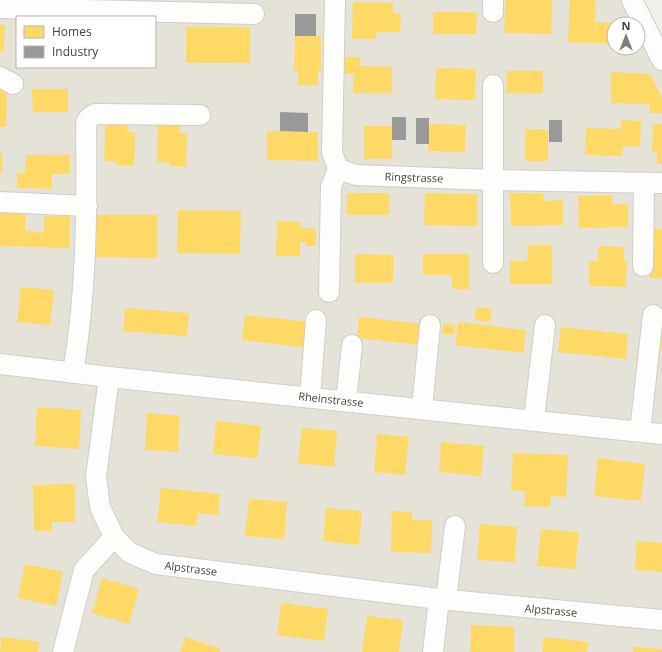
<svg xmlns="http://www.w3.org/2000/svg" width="662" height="652" font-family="'Open Sans',sans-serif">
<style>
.residential{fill:#e5e2d8;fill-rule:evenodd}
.homes{fill:#ffd966}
.industry{fill:#999}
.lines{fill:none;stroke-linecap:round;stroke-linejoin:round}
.minor-casing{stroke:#cfcec8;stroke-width:22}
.minor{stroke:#fdfdfc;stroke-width:20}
.labels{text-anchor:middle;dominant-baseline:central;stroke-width:4;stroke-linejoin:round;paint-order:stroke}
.street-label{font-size:11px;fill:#474337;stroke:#fff}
</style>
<rect width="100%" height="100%" fill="#f1f0eb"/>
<path class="residential" d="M0 0H632L662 60V652H0ZM17 17H155V67H17ZM614 24H638V48H614Z"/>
<g class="homes">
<polygon points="506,0 552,0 551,34 504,33"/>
<polygon points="570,0 596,0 595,22 614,23 614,44 568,42"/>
<polygon points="353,2 393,3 393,13 401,13 400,32 376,32 376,39 352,39"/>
<polygon points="433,12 477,12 476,34 433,34"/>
<polygon points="0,25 5,25 4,51 0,51"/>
<rect x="186" y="27" width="64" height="36"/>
<polygon points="295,36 321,36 321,71 318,71 318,85 298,85 298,71 294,71"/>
<polygon points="342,57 360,57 360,66 392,67 392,93 353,93 354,74 342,74"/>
<polygon points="436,68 476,69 475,100 435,99"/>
<polygon points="507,71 543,71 543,93 506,93"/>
<polygon points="611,72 650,74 662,98 662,113 650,113 649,104 611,103"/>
<polygon points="32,89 68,89 68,112 33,112"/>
<polygon points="0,90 7,90 6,127 0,127"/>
<polygon points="106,119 127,120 127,132 135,132 134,166 117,165 117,162 104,161"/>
<polygon points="158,120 180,121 179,133 187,133 186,167 170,166 170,163 157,162"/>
<polygon points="621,120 641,121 640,147 623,146 622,156 585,155 586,128 621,129"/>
<polygon points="429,124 466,125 465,152 428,151"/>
<polygon points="653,124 662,124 662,164 657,164 657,152 652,152"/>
<rect x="364" y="126" width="28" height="33"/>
<polygon points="525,129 548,130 548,161 525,161"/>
<polygon points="267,131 318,132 318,161 267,160"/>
<rect x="0" y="153" width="2" height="20"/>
<polygon points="26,155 70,155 70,174 52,174 52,189 17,188 17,173 25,173"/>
<rect x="347" y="193" width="42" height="22"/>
<polygon points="425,193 477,194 477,226 424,225"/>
<polygon points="510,193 543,193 544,201 563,200 563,225 511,226"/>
<polygon points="612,195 612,204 628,204 628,227 579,228 578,196"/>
<polygon points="178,210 241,211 240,254 177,253"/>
<polygon points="0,213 26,214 25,231 44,232 44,216 70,216 70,248 0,246"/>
<polygon points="95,215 157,215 157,258 94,257"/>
<polygon points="277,221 301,222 300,228 316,229 316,246 306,246 306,242 300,242 300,256 276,256"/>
<polygon points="650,229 662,229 662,278 649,277"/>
<polygon points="528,245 552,245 552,284 510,284 510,261 527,261"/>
<polygon points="598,246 624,247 624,261 627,261 626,287 589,286 589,261 598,261"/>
<polygon points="355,254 394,255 393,283 355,283"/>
<polygon points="423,254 469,254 469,289 452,289 452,275 423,275"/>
<polygon points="21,287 54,290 50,325 17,322"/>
<polygon points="476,307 492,309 490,322 475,320"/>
<polygon points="125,308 189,313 187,336 123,331"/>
<polygon points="245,315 312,322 309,348 242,340"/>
<polygon points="359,317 423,324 421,345 357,338"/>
<polygon points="458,322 526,330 523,353 455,345"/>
<polygon points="443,324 455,325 453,335 442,334"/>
<polygon points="658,325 662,326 662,351 655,350"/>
<polygon points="561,327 628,334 626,359 558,352"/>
<polygon points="37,407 81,410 79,449 35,446"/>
<polygon points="147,413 180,416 178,452 145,450"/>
<polygon points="216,421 261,426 257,458 213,454"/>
<polygon points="302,428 337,431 334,467 298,463"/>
<polygon points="377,434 409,437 405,475 374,472"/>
<polygon points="441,442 484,446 481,476 439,472"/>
<polygon points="513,453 568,455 566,497 551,496 550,507 524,506 525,491 511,491"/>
<polygon points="598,458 645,464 641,501 594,496"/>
<polygon points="75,484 75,522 52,522 52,531 34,531 33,485"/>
<polygon points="161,488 220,494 218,515 198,513 196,526 157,522"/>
<polygon points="249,499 287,502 284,539 245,536"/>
<polygon points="326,508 362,511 359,545 323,541"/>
<polygon points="392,511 412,512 412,520 432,520 431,553 391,552"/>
<polygon points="480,524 517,527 515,562 477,560"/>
<polygon points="541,529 579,532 575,569 537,566"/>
<polygon points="637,541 662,543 662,572 635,570"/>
<polygon points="25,564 63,572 56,606 18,598"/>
<polygon points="102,578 139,589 129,624 92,613"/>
<polygon points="281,603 328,609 324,641 277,635"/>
<polygon points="367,616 403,620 399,652 362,652"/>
<polygon points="471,625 514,627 514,652 470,652"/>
<polygon points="2,637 39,642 38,652 0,652"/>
<polygon points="185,637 221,649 220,652 180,652"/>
<polygon points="544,637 588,642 587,652 542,652"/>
<polygon points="633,647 662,649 662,652 633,652"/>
</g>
<g class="industry">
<rect x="295" y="14" width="21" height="22"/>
<polygon points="280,112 308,113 308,132 280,131"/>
<rect x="392" y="117" width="14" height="23"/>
<rect x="416" y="118" width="13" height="26"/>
<rect x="549" y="120" width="13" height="22"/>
</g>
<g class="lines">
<defs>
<g id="minor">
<polyline points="335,0 332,152 338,169 356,175 493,180 662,183"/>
<polyline points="632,0 662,60"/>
<polyline points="0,8 254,14"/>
<polyline points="493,12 493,0"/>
<polyline points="0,77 13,84"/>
<polyline points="493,85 493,263"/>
<polyline points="0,202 87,206"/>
<polyline points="643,266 644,183"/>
<polyline points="329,292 331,187 338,169"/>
<polyline points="0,364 109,377 662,434"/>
<path d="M73 373C87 290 87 207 86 123L89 118 95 114 200 115"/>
<polyline points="109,377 96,477 100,507 114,537 130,553 156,564 439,599 662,620"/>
<polyline points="310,397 316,320"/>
<polyline points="346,401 352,345"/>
<polyline points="422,409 430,325"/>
<polyline points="534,419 545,325"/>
<polyline points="640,431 653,315"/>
<polyline points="446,600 455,526"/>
<polyline points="63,652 84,570 114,537"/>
<polyline points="433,652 439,599"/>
</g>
</defs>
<use href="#minor" class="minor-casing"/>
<use href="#minor" class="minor"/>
</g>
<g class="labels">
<g class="street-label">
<text transform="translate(414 177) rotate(2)">Ringstrasse</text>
<text transform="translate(331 399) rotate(6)">Rheinstrasse</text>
<text transform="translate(191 568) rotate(7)">Alpstrasse</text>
<text transform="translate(551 610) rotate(5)">Alpstrasse</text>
</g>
</g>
<rect x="16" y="16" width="140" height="52" fill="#ffffff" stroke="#b5b4af"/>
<rect x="24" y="26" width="20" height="12" fill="#ffd966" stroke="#b5b4af"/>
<text x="52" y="36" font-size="12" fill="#474337">Homes</text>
<rect x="24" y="46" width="20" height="12" fill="#999999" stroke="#b5b4af"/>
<text x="52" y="56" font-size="12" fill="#474337">Industry</text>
<g transform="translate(626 36)"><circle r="19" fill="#ffffff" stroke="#b5b4af"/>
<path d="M0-3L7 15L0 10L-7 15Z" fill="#828076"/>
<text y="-6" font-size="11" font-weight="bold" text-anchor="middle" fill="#474337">N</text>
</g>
</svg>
